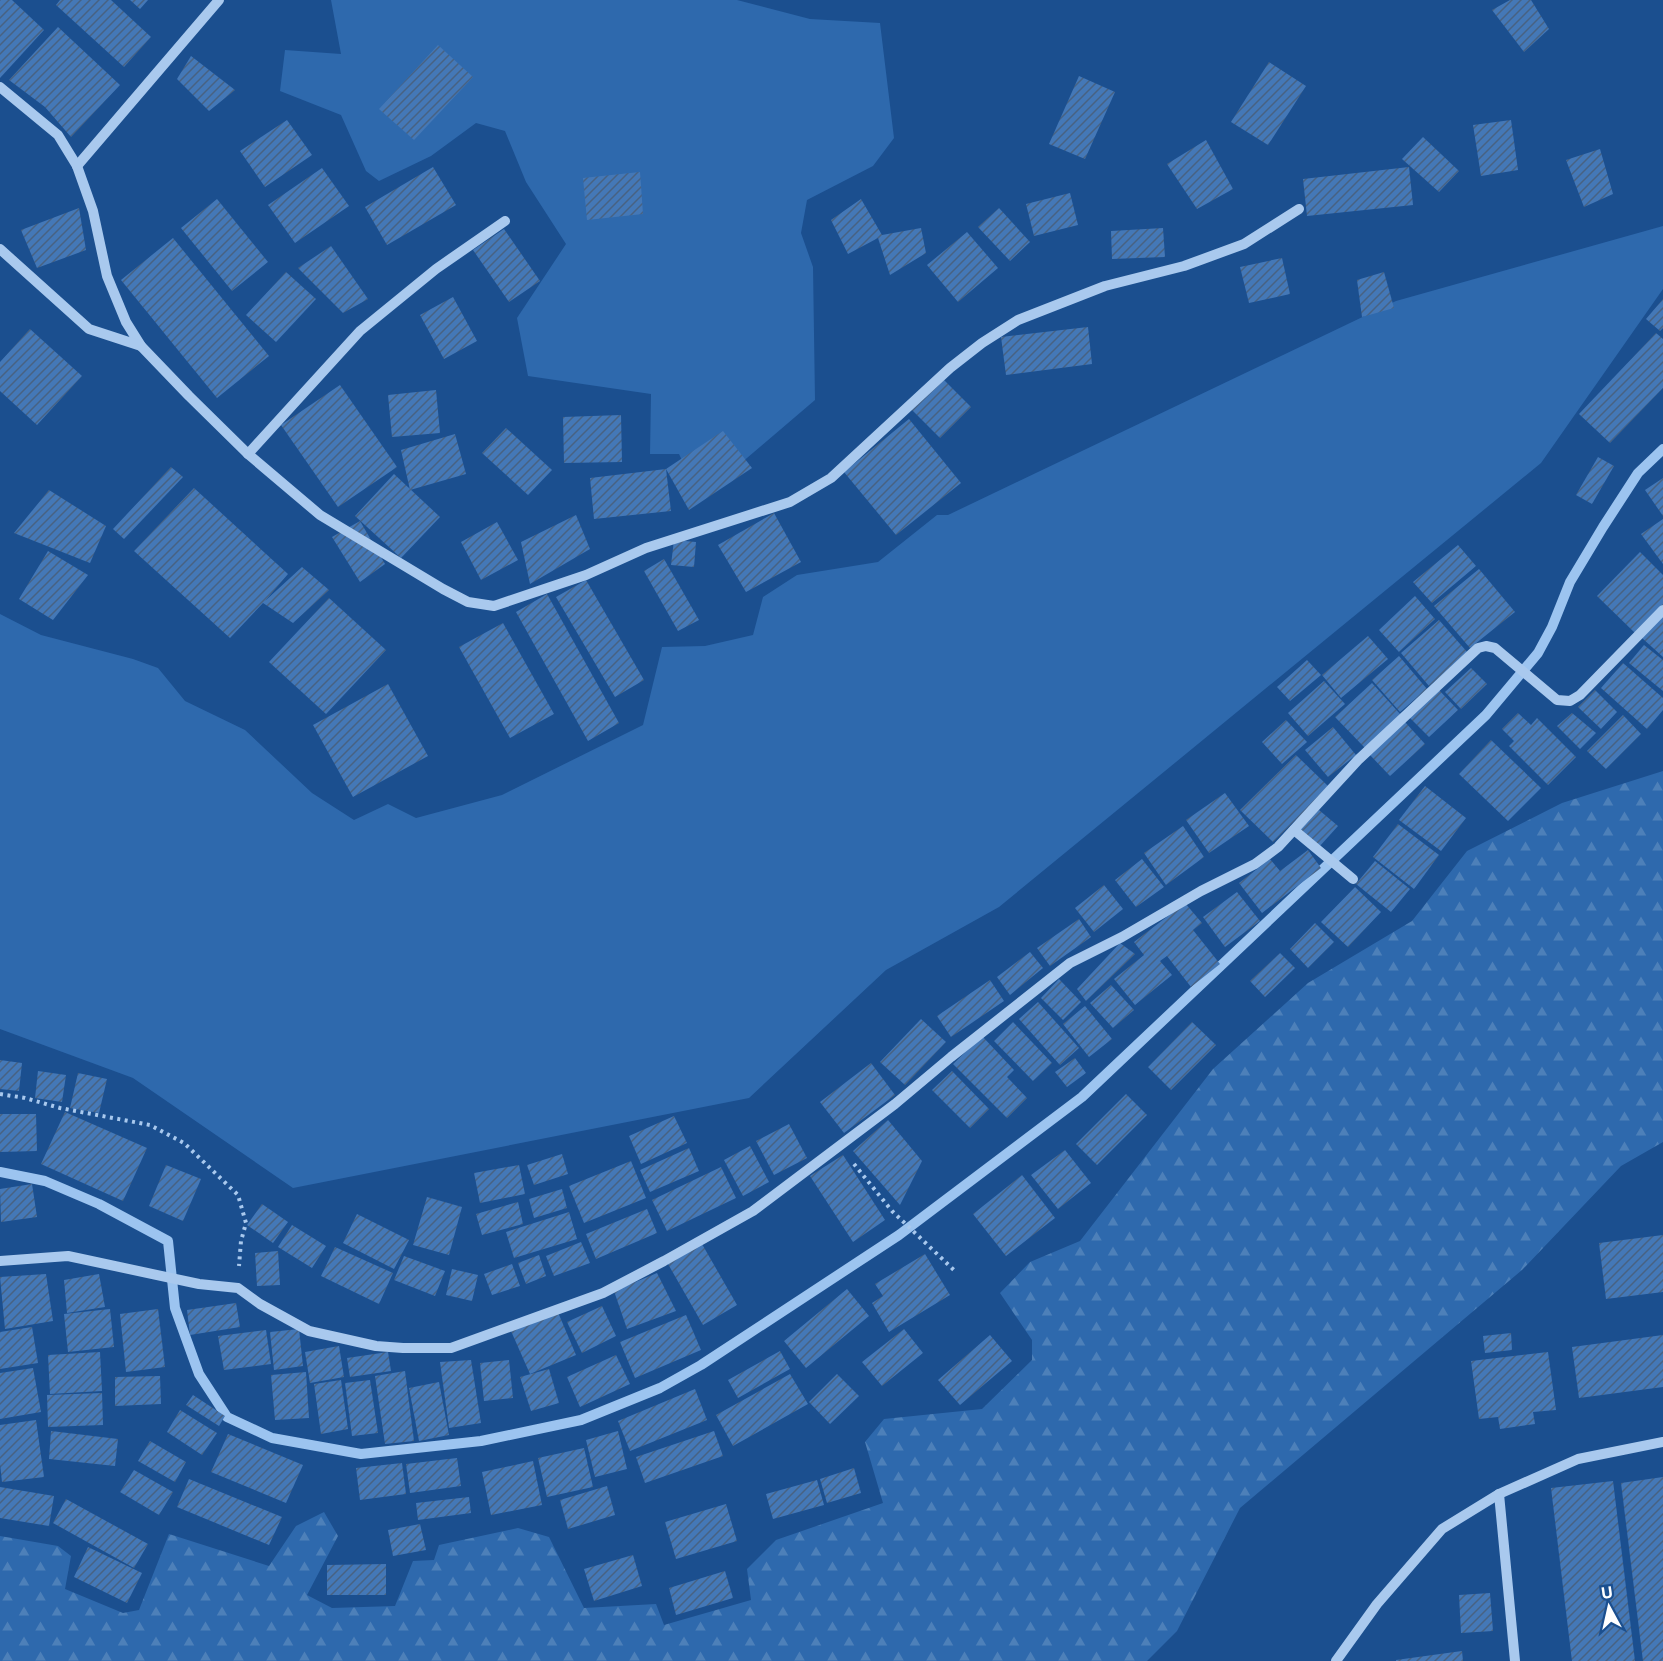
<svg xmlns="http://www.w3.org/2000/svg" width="1663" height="1661" font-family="'Noto Sans',sans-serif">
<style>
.green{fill:#2e69ad}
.forest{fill:url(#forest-firs)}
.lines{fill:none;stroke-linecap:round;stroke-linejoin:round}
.stream{stroke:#9cc4f0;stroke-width:10}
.building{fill:url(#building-hatch)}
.path{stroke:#a9c9ee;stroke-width:4;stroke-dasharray:3 4.5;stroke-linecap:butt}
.minor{stroke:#a9c9ee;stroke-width:10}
</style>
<defs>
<pattern id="forest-firs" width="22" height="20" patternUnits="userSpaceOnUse" patternTransform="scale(1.5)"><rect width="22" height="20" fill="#2e69ad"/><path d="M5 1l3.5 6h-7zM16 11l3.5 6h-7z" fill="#4d80b9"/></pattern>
<pattern id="building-hatch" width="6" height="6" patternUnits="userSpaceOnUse" patternTransform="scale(1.5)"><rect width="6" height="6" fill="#4478b7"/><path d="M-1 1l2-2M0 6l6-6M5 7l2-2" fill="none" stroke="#486282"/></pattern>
</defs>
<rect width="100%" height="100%" fill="#1b4f8f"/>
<g class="green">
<polygon points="331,0 737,0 810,19 880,23 894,138 873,166 807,200 801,233 813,267 815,400 700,498 679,454 650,454 651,394 528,376 517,318 566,244 526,182 505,131 476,123 431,156 379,181 366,171 341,115 280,91 285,50 341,54"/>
<polygon points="1663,226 1663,289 1541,463 999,907 886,970 749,1098 293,1188 133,1078 0,1029 0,614 41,635 133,659 158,668 185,701 245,730 312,793 354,820 388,804 416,818 502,795 643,725 662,647 705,646 753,635 763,597 797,575 878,562 937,515 948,515 1396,301"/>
</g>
<polygon class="forest" points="1663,771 1663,1142 1621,1166 1522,1270 1240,1508 1177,1631 1147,1661 0,1661 0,1536 58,1546 71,1556 65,1589 123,1613 139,1610 169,1534 269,1566 296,1526 324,1512 338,1536 307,1595 332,1608 395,1606 413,1561 434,1560 439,1545 518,1528 549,1537 584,1608 656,1604 664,1625 751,1600 747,1569 776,1540 883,1503 865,1442 884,1419 982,1409 1032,1360 1032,1340 1000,1293 1030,1262 1080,1241 1213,1069 1308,983 1412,921 1467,851 1562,803"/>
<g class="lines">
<polyline class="stream" points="0,1172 45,1181 99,1204 168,1241 175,1308 199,1374 227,1417 272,1438 361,1454 481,1441 581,1420 660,1388 701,1365 899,1235 1082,1097 1486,715 1538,653 1552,627 1570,582 1603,527 1638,473 1663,449"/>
</g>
<g class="building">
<polygon points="0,0 12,0 44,30 0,78"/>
<polygon points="60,0 111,0 151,37 124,67 56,5"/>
<polygon points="130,0 148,0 140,9"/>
<polygon points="1510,0 1531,0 1549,29 1524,52 1492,10"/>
<polygon points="58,27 120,85 71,137 45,107 9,80"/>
<polygon points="438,45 473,77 414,140 379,109"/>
<polygon points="191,56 235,90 209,111 177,79"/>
<polygon points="1269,62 1306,86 1268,145 1231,122"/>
<polygon points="1079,76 1115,92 1085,159 1049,144"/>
<polygon points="287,120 312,155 265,187 240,151"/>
<polygon points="1511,120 1518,170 1481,176 1473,125"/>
<polygon points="1423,137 1459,171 1439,192 1402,159"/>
<polygon points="1206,140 1233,189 1197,209 1167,164"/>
<polygon points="1600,149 1613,194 1584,207 1566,160"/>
<polygon points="433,167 456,205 387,245 365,207"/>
<polygon points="1409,167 1413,205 1307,216 1303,179"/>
<polygon points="322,168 349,206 295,243 268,205"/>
<polygon points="640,172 643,214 587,220 583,178"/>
<polygon points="1070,193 1078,225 1034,236 1026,204"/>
<polygon points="217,199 268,262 232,291 181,228"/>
<polygon points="861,199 882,235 921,228 926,253 890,275 878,238 848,254 831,220"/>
<polygon points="79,208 86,250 37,268 21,230"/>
<polygon points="999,208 1030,242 1010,261 978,227"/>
<polygon points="1163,228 1165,257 1112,259 1111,231"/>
<polygon points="504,229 540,281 509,302 473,250"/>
<polygon points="967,232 998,268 958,302 927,265"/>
<polygon points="173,238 269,356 217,398 121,280"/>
<polygon points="331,246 368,299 343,313 298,268"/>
<polygon points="1282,258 1290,294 1249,303 1240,267"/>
<polygon points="286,272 316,299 276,342 246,315"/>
<polygon points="1384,272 1394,308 1362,317 1357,280"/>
<polygon points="453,297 477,341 444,359 420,315"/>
<polygon points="1663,299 1663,328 1660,331 1646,319"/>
<polygon points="1088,327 1092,364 1006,375 1001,337"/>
<polygon points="30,329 82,376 37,425 0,391 0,362"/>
<polygon points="1656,333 1663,339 1663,388 1610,443 1579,414"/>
<polygon points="944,380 971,407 940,438 912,410"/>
<polygon points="340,385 397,467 338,507 281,425"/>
<polygon points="436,390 440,433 392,437 388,395"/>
<polygon points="621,415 622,462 564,463 563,417"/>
<polygon points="909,419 961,483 896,535 844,472"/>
<polygon points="506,428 552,470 528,495 482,453"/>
<polygon points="723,431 752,468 689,510 666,469"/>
<polygon points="455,434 466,474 410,490 401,450"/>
<polygon points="1598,457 1614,466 1592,504 1576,495"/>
<polygon points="171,467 183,477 124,539 113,529"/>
<polygon points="666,469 671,511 594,519 590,478"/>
<polygon points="394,474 440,517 401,558 355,516"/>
<polygon points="1663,478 1663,516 1645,490"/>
<polygon points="194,488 288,574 265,601 302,567 329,590 293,623 263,603 230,638 134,551"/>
<polygon points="49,490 106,526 90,563 14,533"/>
<polygon points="774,513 801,562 746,592 718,545"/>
<polygon points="576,515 590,549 530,584 521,542"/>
<polygon points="1663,519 1663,564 1641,534"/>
<polygon points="360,521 385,564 360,582 332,537"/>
<polygon points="497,522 518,560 481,580 461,542"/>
<polygon points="674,540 696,542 694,567 671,565"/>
<polygon points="1458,545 1476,566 1432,603 1413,582"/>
<polygon points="48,551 88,575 53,620 19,599"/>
<polygon points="1640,552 1663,575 1663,605 1635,633 1597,596"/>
<polygon points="664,559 699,620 678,631 644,571"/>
<polygon points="1479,569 1515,612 1470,648 1434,606"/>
<polygon points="586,580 644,680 615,697 556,597"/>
<polygon points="547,594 619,723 588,741 516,612"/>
<polygon points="1415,596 1435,619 1399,652 1379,630"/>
<polygon points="329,598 386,650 326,714 269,662"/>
<polygon points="1663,615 1663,657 1642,638"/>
<polygon points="1439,620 1468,653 1429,686 1401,653"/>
<polygon points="503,623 554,714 510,738 459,647"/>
<polygon points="1368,636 1388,659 1341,698 1322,675"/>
<polygon points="1644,645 1663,660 1663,691 1629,663"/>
<polygon points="1399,656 1427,689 1400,712 1372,680"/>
<polygon points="1307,660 1321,675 1290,701 1277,687"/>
<polygon points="1623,663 1663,698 1663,710 1647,729 1601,688"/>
<polygon points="1471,668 1487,684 1461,709 1445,692"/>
<polygon points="1324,681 1345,704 1308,736 1288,713"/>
<polygon points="1372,683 1401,715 1365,748 1335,717"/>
<polygon points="388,684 428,756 353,797 313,725"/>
<polygon points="1438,689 1458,710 1429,737 1409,717"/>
<polygon points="1595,690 1617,712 1601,729 1578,707"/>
<polygon points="1518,713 1531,725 1537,718 1576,757 1548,785 1509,746 1514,741 1502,729"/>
<polygon points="1572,713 1596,733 1580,749 1557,726"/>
<polygon points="1623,715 1641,734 1606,769 1587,751"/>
<polygon points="1286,720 1307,742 1282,764 1262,742"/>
<polygon points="1405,722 1425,744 1390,776 1369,754"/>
<polygon points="1333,727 1356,755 1328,777 1305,750"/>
<polygon points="1491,740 1541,788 1508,821 1459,774"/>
<polygon points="1296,755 1329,787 1273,842 1240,810"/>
<polygon points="1425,786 1466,818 1441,851 1399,820"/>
<polygon points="1225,793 1249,826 1209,853 1186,820"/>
<polygon points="1319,810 1338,826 1319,847 1300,830"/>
<polygon points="1398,824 1439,855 1414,889 1373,857"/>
<polygon points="1183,826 1204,857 1166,885 1144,853"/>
<polygon points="1308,850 1321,868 1262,913 1239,883 1270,859 1280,871"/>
<polygon points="1142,859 1164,887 1136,907 1115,880"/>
<polygon points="1375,861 1410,889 1391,912 1356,884"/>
<polygon points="1104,885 1123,909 1094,932 1075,908"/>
<polygon points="1355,887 1381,912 1348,947 1321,922"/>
<polygon points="1237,892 1260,921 1225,947 1203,917"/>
<polygon points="1185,903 1202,923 1193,930 1220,964 1191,987 1167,956 1160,961 1172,975 1135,1005 1114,979 1144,955 1134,942"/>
<polygon points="1079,919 1091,937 1050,966 1037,948"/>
<polygon points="1315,923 1334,942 1308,968 1290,949"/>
<polygon points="1120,943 1135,954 1086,1001 1077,989"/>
<polygon points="1030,952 1043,968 1010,995 997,977"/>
<polygon points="1280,953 1295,968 1265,997 1250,981"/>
<polygon points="1059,979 1081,1002 1063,1020 1041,998"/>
<polygon points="990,980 1004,1001 951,1037 937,1016"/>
<polygon points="1111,985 1134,1010 1113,1028 1090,1003"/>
<polygon points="1038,1002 1079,1048 1060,1065 1019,1019"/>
<polygon points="1085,1006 1112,1039 1089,1057 1063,1024"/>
<polygon points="921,1019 946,1042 905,1085 880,1062"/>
<polygon points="1013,1022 1052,1063 1033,1081 994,1041"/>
<polygon points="1192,1022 1216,1045 1171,1090 1148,1067"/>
<polygon points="982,1036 1014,1070 1007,1077 1027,1098 1007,1118 953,1064"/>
<polygon points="1075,1058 1086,1073 1067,1087 1055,1072"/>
<polygon points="0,1060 22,1063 19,1091 0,1089"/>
<polygon points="871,1063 895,1095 844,1133 820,1102"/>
<polygon points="38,1071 66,1075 62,1102 35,1098"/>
<polygon points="952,1071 989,1109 970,1128 932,1090"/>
<polygon points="78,1073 107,1079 99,1113 70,1108"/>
<polygon points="1126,1094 1147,1115 1097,1165 1076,1144"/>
<polygon points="65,1112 147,1148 123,1201 41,1164"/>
<polygon points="0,1114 36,1114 37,1151 0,1152"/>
<polygon points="674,1116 687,1143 641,1164 629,1136"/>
<polygon points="888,1120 922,1161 900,1205 853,1151"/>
<polygon points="789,1124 807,1158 774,1175 756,1141"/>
<polygon points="750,1146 769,1182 743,1196 724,1160"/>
<polygon points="689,1148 699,1171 650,1192 640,1170"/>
<polygon points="1065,1150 1091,1183 1058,1209 1031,1175"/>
<polygon points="562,1154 568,1174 534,1185 527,1165"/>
<polygon points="843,1155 885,1220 853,1242 810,1176"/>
<polygon points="631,1161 646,1198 584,1223 569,1186"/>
<polygon points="166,1165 201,1179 183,1221 149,1206"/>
<polygon points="519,1165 525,1194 480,1203 474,1173"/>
<polygon points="721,1167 736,1198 667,1231 652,1200"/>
<polygon points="1022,1175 1055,1218 1006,1256 973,1214"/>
<polygon points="32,1184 37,1217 1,1222 0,1189"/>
<polygon points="562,1189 567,1208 534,1218 529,1199"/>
<polygon points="427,1197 462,1207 449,1255 413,1245"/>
<polygon points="518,1202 523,1224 482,1235 476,1214"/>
<polygon points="262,1204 288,1222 273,1243 247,1225"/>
<polygon points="647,1209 657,1233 596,1259 586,1234"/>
<polygon points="569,1212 577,1239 514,1258 506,1232"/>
<polygon points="357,1214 409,1240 394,1269 343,1243"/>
<polygon points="292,1225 326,1246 312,1268 278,1247"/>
<polygon points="1663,1235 1663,1292 1606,1299 1599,1243"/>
<polygon points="581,1242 590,1263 554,1276 546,1256"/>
<polygon points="702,1244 737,1305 703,1325 668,1264"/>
<polygon points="335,1247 393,1273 379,1304 321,1276"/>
<polygon points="278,1251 280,1285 257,1286 255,1253"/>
<polygon points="925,1254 950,1295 889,1332 872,1303 883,1296 875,1284"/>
<polygon points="539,1255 546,1276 526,1284 518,1263"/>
<polygon points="404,1256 445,1271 435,1296 394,1280"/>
<polygon points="512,1264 520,1286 492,1295 484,1274"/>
<polygon points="452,1269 478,1275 472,1301 446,1295"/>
<polygon points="657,1273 676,1311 627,1329 614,1291"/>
<polygon points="46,1274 53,1321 5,1329 0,1277"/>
<polygon points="99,1274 105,1307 67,1313 64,1280"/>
<polygon points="847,1289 869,1316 806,1368 784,1341"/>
<polygon points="236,1303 240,1327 190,1335 187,1310"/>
<polygon points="602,1306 616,1336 582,1353 567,1322"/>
<polygon points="110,1309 114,1347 68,1352 64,1314"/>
<polygon points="158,1309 165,1367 126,1372 120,1314"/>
<polygon points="557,1310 576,1355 530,1374 511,1331"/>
<polygon points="686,1315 701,1350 635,1378 620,1342"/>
<polygon points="32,1327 38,1363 0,1369 0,1332"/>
<polygon points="299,1329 303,1366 274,1370 270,1332"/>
<polygon points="904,1329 923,1353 882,1386 862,1362"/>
<polygon points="266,1330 271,1364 224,1370 218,1336"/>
<polygon points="1511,1333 1512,1350 1485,1353 1483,1336"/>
<polygon points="990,1335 1012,1361 960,1405 938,1380"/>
<polygon points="1663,1335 1663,1387 1579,1398 1572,1347"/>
<polygon points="339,1346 344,1377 310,1383 305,1352"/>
<polygon points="780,1351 790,1369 738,1398 728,1380"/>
<polygon points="100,1352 102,1391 50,1394 48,1355"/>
<polygon points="388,1352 391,1371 350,1377 347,1358"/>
<polygon points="1548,1352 1556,1410 1533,1412 1535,1424 1500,1429 1498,1417 1479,1419 1471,1361"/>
<polygon points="616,1355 630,1384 580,1407 567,1377"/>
<polygon points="471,1360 481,1423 449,1428 440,1362"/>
<polygon points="509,1360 513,1398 484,1401 480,1363"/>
<polygon points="33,1368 41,1412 0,1419 0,1373"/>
<polygon points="549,1369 559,1403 531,1411 520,1377"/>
<polygon points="405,1371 414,1441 385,1444 375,1376"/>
<polygon points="306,1372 309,1418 275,1420 271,1375"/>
<polygon points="790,1374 808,1404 733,1446 716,1415"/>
<polygon points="837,1374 859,1396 830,1424 809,1402"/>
<polygon points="160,1376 161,1404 115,1406 115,1377"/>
<polygon points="341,1380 348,1429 321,1434 314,1384"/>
<polygon points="370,1380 378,1433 352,1436 345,1383"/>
<polygon points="439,1382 449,1435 419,1441 409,1388"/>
<polygon points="695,1389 707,1420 630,1451 618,1421"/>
<polygon points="102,1393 103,1425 48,1427 47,1395"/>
<polygon points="193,1395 225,1416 219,1426 186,1405"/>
<polygon points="180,1410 217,1433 202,1455 167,1432"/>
<polygon points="36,1420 44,1477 2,1482 0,1464 0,1425"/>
<polygon points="51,1431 118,1439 115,1466 49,1459"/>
<polygon points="618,1431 627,1469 595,1477 586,1440"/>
<polygon points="714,1431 723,1456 645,1483 636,1457"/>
<polygon points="228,1434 303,1465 286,1503 211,1472"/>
<polygon points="150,1441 186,1462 175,1482 138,1461"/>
<polygon points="584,1448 593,1487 547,1497 538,1458"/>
<polygon points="457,1458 461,1486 410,1493 406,1464"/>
<polygon points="533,1461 542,1505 491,1515 482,1472"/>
<polygon points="402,1463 406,1494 360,1500 356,1468"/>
<polygon points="854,1468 861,1493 827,1503 820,1479"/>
<polygon points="134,1470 173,1492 159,1515 120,1492"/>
<polygon points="1663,1477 1663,1661 1643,1661 1621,1483"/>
<polygon points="189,1479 282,1517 269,1545 177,1507"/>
<polygon points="817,1480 824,1505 773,1519 766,1494"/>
<polygon points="1613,1481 1635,1661 1572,1661 1551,1488"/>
<polygon points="607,1486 615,1515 568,1529 560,1500"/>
<polygon points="0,1487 54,1496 49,1526 0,1518"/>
<polygon points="469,1497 471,1513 418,1520 416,1503"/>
<polygon points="66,1499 148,1544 134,1568 53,1523"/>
<polygon points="726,1504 737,1541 676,1559 665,1522"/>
<polygon points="420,1524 426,1550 393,1556 388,1530"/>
<polygon points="88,1547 142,1573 127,1603 74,1577"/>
<polygon points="633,1555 642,1586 594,1601 584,1569"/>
<polygon points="386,1564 386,1595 327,1595 327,1565"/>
<polygon points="725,1571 733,1598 676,1615 669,1588"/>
<polygon points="1490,1593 1493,1631 1461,1633 1459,1595"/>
<polygon points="1462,1651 1463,1661 1396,1661 1396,1660"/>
</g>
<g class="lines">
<g class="path">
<polyline points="0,1094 25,1098 60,1108 150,1125 184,1143 238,1195 246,1223 241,1241 239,1266"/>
<polyline points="854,1164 892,1211 956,1272"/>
</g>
<g class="minor">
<polyline points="0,87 58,135 77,166 93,211 107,276 126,322 141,346 189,396 248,454 320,515 443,589 468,602 494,606 586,575 646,548 790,502 831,478 950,368 982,343 1018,320 1105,286 1184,266 1244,244 1299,209"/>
<polyline points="77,166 219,0"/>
<polyline points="0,249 89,329 141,346"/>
<polyline points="248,454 360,331 436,269 505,221"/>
<polyline points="1294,830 1353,879"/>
<polyline points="0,1261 68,1256 199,1284 238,1288 260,1304 309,1331 376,1346 403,1348 451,1348 603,1293 664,1261 753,1211 895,1104 951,1057 1070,963 1122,937 1201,891 1255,864 1278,847 1358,760 1478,648 1486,646 1495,648 1557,700 1570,701 1580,695 1663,610"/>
<polyline points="1499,1494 1515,1661"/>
<polyline points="1336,1661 1377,1604 1442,1529 1499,1494 1578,1459 1663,1442"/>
</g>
</g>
<g transform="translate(1609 1607) rotate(352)" stroke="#1b4f8f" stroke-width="4.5" paint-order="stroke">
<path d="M0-4.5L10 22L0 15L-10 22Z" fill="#ffffff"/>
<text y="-9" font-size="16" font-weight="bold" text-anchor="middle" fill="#ffffff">U</text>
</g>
</svg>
